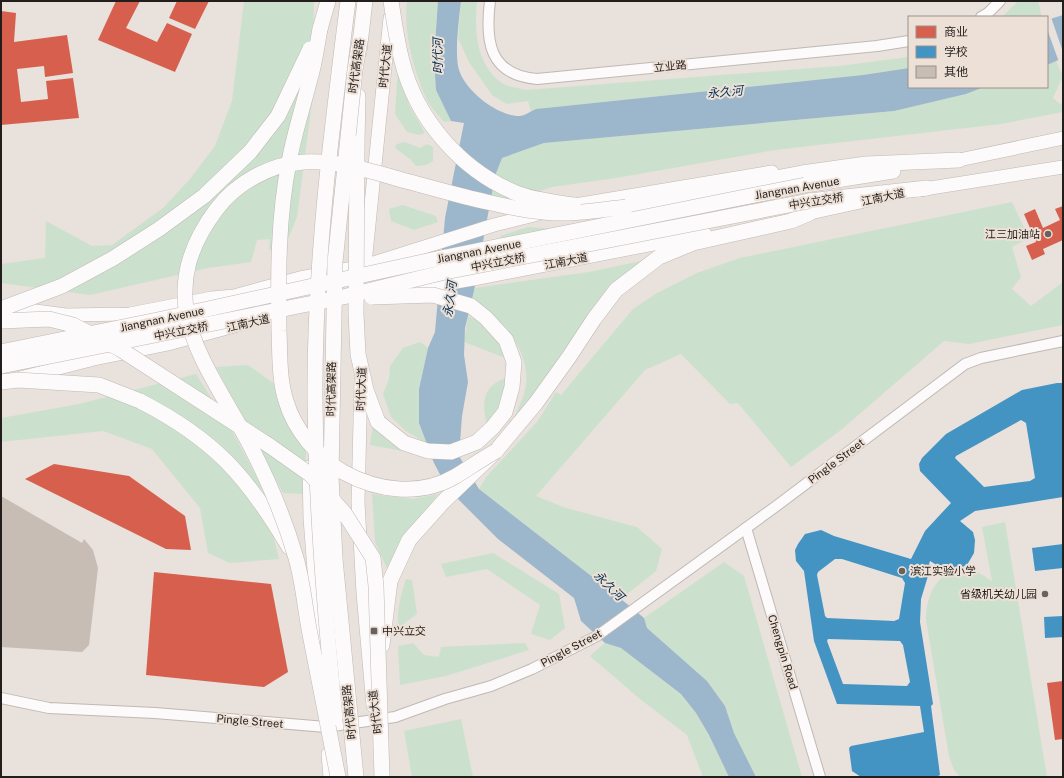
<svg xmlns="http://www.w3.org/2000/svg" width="1064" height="778" font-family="'Public Sans','Noto Sans SC',sans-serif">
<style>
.green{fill:#cce1cd}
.water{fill:#9cb6cb}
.pier{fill:#e8e1dc}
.shops{fill:#d6604d}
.schools{fill:#4393c3;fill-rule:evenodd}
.building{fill:#c8bdb4}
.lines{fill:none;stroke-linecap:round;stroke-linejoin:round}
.minor-casing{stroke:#beb9b5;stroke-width:12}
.major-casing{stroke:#beb9b5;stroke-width:14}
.highway-casing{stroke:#beb9b5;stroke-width:16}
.minor{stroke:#fcfafa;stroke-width:10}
.major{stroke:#fcfafa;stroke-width:13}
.highway{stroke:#fcfafa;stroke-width:15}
.highway-bridge-casing{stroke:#beb9b5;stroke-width:16;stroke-linecap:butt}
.highway-bridge{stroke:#fcfafa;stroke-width:15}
.poi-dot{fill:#68625f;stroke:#ede0d7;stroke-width:1.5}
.labels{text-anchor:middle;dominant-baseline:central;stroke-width:4;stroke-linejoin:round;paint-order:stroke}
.street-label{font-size:11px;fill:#231e1b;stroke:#ede0d7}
.poi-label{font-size:11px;fill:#231e1b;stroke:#ede0d7;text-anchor:end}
.water-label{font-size:12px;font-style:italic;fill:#003152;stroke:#ede0d7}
</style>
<rect width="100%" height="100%" fill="#e8e1dc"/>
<g class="green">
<polygon points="244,1 314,1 312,102 297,217 284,249 269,250 270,239 257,240 251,262 208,268 90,295 1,283 1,264 45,258 46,221 92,246 112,245 163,208 190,179 215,146 232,101"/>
<path d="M407 1H438L434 59 436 90 451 121 444 122C439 115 431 108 427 100 414 72 403 32 407 1Z"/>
<path d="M461 1H477C474 31 476 64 502 83 508 87 519 88 526 90L839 66 909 57V68L863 75 536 109 531 112 528 101 507 104 492 95 469 62 458 38Z"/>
<polygon points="1018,1 1038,1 1042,17 1002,17"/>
<polygon points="1056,61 1063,76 1053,98 1063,106 1063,112 1001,124 775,150 616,178 552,187 488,208 495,176 502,158 544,143 894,111 966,94 984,87 1047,87 1047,65"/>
<polygon points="398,68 409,105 425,133 419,135 407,132 395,114"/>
<polygon points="405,142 420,148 427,144 433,147 433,161 426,165 416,166 410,159 395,148 397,144"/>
<polygon points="1012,202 1029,238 1012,247 1021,277 1012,289 1031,306 1063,282 1063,325 969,344 944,341 841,430 791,467 738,403 730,404 681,354 645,370 536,496 566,508 637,527 662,549 656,571 621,599 479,489 487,476 537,422 556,392 561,395 633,309 657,293 697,273 740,258"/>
<polygon points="403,205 436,216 438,222 414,230 391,221 389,209"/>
<polygon points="528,227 554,229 502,243 500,236"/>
<path d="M646 260 587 318 526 409 514 419C518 408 525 395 526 384 530 348 500 317 472 301L475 288 589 272Z"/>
<path d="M468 316C486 325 504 339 508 359L464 342Z"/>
<polygon points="420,342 428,348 419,389 419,423 426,443 406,431 391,417 383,394 389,379 390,366 403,348"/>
<polygon points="248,365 280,388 306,448 305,494 283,493 216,367"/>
<polygon points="196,374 231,429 260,483 279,559 230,563 208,553 200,508 152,449 103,431 1,442 1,418 79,404"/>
<path d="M509 378 503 411 487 424C481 402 483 383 509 378Z"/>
<polygon points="374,417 387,437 403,451 370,445"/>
<polygon points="372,494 413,499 438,494 406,536 389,573 375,542"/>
<path d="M1005 522 1047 777H1026L1025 775 1023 777H960L954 770 949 756 926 620C926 594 939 566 970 570 978 571 985 577 992 581L982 527Z"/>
<polygon points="493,553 559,594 565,628 550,640 531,634 540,605 487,569 446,577 441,564"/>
<polygon points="724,562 744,576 802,777 756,777 734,733 725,706 707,681 647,628 644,618"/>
<path d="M406 579 412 580 417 614 406 622 402 627 398 626C397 610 401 594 406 579Z"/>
<polygon points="413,643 424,655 439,657 441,647 525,643 529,650 446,676 400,685 398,646"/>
<polygon points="605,643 621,648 681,694 696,713 709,735 729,777 703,777 687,735 640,699 590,656"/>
<polygon points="461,719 473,777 412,777 404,731"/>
</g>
<g class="water">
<path d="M438 1H461C459 19 455 49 458 66 462 89 497 116 519 116 525 116 531 111 536 109L863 75 909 68V87H984L966 94 894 111 544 143 502 158 495 176 474 291 465 328 464 355 468 382 462 416 459 456 479 489 621 599 644 618 647 628 707 681 725 706 734 733 756 777H729L709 735 696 713 681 694 621 648 605 643 581 621 574 598 498 539 447 488 434 463 419 423V389L428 348 435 332 445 218 464 123 451 121 436 90 434 59Z"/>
<polygon points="1063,15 1063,58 1047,65 1047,20"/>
</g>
<polygon class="pier" points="1051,17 1063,52 1063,60 1059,62 1047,29 1047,18"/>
<g class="shops">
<polygon points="116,1 140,1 126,28 157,42 167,23 192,34 175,72 98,40"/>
<polygon points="177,1 209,1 195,29 169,18"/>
<polygon points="1,11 16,13 14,42 67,35 73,73 45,77 44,66 17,69 21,102 48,99 46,81 73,78 79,118 1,125"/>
<polygon points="1063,206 1063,240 1043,249 1045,254 1032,260 1026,246 1036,242 1024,214 1035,209 1043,228 1060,220 1055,209"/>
<polygon points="54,464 129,476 185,516 191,550 166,549 25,479"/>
<polygon points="154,572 271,584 288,672 264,687 146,675"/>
<polygon points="1063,681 1063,739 1055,740 1047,683"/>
</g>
<g class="schools">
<path d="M1057 383H1063V497L975 511 960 521 973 532 975 540 974 553 967 565 956 570H945L930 561 929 564 931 566 921 599 920 622 933 704 931 706 940 775 936 777H861L852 771 849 748 851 746 924 732 920 706 837 704 814 641 804 571 796 561 795 550 798 544 805 534 821 530 834 536 911 559 925 531 951 503 920 471 919 464 922 458 946 434 1022 390ZM1021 420 1026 423 1035 478 1030 481 984 487 955 458 956 456ZM835 559H842L902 578 905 583 899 619 894 621 827 618 825 616 817 575 818 572ZM828 639 900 641 903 645 910 682 907 686 843 684 827 641Z"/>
<polygon points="1063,544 1063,568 1035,571 1032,548"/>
<polygon points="1063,616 1063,637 1045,638 1044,617"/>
</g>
<polygon class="building" points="1,496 82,543 84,539 93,550 98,568 89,645 82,652 1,647"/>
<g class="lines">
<defs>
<g id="minor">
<path d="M490 1C485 41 489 75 537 79L877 46 909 41"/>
<polyline points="981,17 988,13 1000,1"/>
<polyline points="746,528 820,777"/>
<polyline points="1,698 49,708 155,713 326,727 395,717 445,699 491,686 532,669 597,636 775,507 965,364 981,358 1063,341"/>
</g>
<g id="major">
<polyline points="949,160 959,160 1063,138"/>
<polyline points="918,190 1063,167"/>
<polyline points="563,207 772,172"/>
<polyline points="801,215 865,201"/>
<polyline points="364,273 390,18"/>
<polyline points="404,291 479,278 705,234"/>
<polyline points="5,307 66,315 130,314 212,298 234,296 300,278 364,266 494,225 542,213"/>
<polyline points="20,378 94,359 168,344 238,325"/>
<polyline points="361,380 358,502 363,593 373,706"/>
<polyline points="309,467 310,518 321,663"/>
<polyline points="328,754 330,777"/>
</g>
<g id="highway">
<polyline points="320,29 328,1"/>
<polyline points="359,52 365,1"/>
<polyline points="357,143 358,96"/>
<polyline points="805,185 893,171"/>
<polyline points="809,201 927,188"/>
<polyline points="626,207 802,173 866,164 959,160"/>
<path d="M140 401C214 439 247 476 289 547"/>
<polyline points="382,645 390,581 409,540 443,502 496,451 536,403 569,357 594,319 616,290 659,257 693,243 791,221 810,213"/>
</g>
</defs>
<use href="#minor" class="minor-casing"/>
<use href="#major" class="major-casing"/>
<use href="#highway" class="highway-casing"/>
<use href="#minor" class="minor"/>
<use href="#major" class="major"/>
<use href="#highway" class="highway"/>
<defs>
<g id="highway-bridge">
<path d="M391 1C394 21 397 42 402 61 416 119 461 170 516 193 533 200 554 202 573 205"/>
<path d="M320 29C317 45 315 62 310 79 303 107 294 134 289 162 278 217 278 276 279 331 280 354 279 380 286 401 294 429 318 458 343 472 377 491 420 497 456 476 469 468 482 459 496 451"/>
<polyline points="357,143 356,314 358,354 366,390 378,422 404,443 428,451 451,452 477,442 493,427 505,412 512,387 514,362 506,340 486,318 471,306 433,295 372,297"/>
<polyline points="1,309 62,286 112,259 159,229 204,196 250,152 278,116 310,49"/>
<polyline points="1,321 49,319 73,325 120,349 270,446 311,475 345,514 373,558 376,586 382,777"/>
<polyline points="1,352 162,319 441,258 805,185"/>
<polyline points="1,366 343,297 445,272 809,201"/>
<polyline points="1,382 18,380 99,385 140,401"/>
<path d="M335 718C325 612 316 506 315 400 314 267 331 134 348 1"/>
<path d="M338 777C329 729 319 682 310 634 305 609 303 582 296 558 285 520 269 482 251 447 208 364 147 302 216 210 236 183 270 164 304 162 339 160 373 172 406 181 433 188 460 196 487 202 513 208 541 214 569 213 588 212 607 209 626 207"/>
<polyline points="356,777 335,559 331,476 335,262 355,70 360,40"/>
</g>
</defs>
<use href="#highway-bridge" class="highway-bridge-casing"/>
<use href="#highway-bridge" class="highway-bridge"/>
</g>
<g class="poi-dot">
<circle cx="1048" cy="234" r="4"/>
<circle cx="902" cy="571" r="4"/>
<circle cx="1045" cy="594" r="4"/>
<rect x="370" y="627" width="8" height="8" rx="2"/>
</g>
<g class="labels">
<g class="street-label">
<text transform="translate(356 66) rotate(-82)">时代高架路</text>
<text transform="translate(385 66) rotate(-84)">时代大道</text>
<text transform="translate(670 66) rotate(-6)">立业路</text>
<text transform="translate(797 188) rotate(-10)">Jiangnan Avenue</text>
<text transform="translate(883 197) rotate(-12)">江南大道</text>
<text transform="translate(816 201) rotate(-9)">中兴立交桥</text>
<text transform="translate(479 251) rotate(-11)">Jiangnan Avenue</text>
<text transform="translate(566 261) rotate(-11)">江南大道</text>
<text transform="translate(498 262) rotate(-11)">中兴立交桥</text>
<text transform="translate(162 319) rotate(-12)">Jiangnan Avenue</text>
<text transform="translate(248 323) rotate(-13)">江南大道</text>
<text transform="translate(181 331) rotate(-11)">中兴立交桥</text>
<text transform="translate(331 389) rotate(-89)">时代高架路</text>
<text transform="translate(361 389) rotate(-88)">时代大道</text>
<text transform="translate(836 461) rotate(-37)">Pingle Street</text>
<text transform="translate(571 648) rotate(-28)">Pingle Street</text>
<text transform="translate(783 652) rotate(73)">Chengpin Road</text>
<text transform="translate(349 712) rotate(-96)">时代高架路</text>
<text transform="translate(375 712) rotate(-97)">时代大道</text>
<text transform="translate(250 721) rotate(5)">Pingle Street</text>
</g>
<g class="poi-label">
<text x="1040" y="234">江三加油站</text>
<text x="910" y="571" text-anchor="start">滨江实验小学</text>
<text x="1037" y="594">省级机关幼儿园</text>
<text x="382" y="631" text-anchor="start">中兴立交</text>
</g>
<g class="water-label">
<text transform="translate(438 56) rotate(-91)">时代河</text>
<text transform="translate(725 92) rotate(-5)">永久河</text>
<text transform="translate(450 299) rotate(-82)">永久河</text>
<text transform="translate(609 586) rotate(44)">永久河</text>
</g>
</g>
<rect width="1064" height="778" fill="none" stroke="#231e1b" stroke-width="4"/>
<rect x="908" y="16" width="140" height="72" fill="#ede0d7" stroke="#9c928c"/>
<rect x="916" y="26" width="20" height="12" fill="#d6604d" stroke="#9c928c"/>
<text x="944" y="36" font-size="12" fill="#231e1b">商业</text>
<rect x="916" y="46" width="20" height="12" fill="#4393c3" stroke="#9c928c"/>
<text x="944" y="56" font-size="12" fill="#231e1b">学校</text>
<rect x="916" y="66" width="20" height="12" fill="#c8bdb4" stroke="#9c928c"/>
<text x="944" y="76" font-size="12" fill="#231e1b">其他</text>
</svg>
